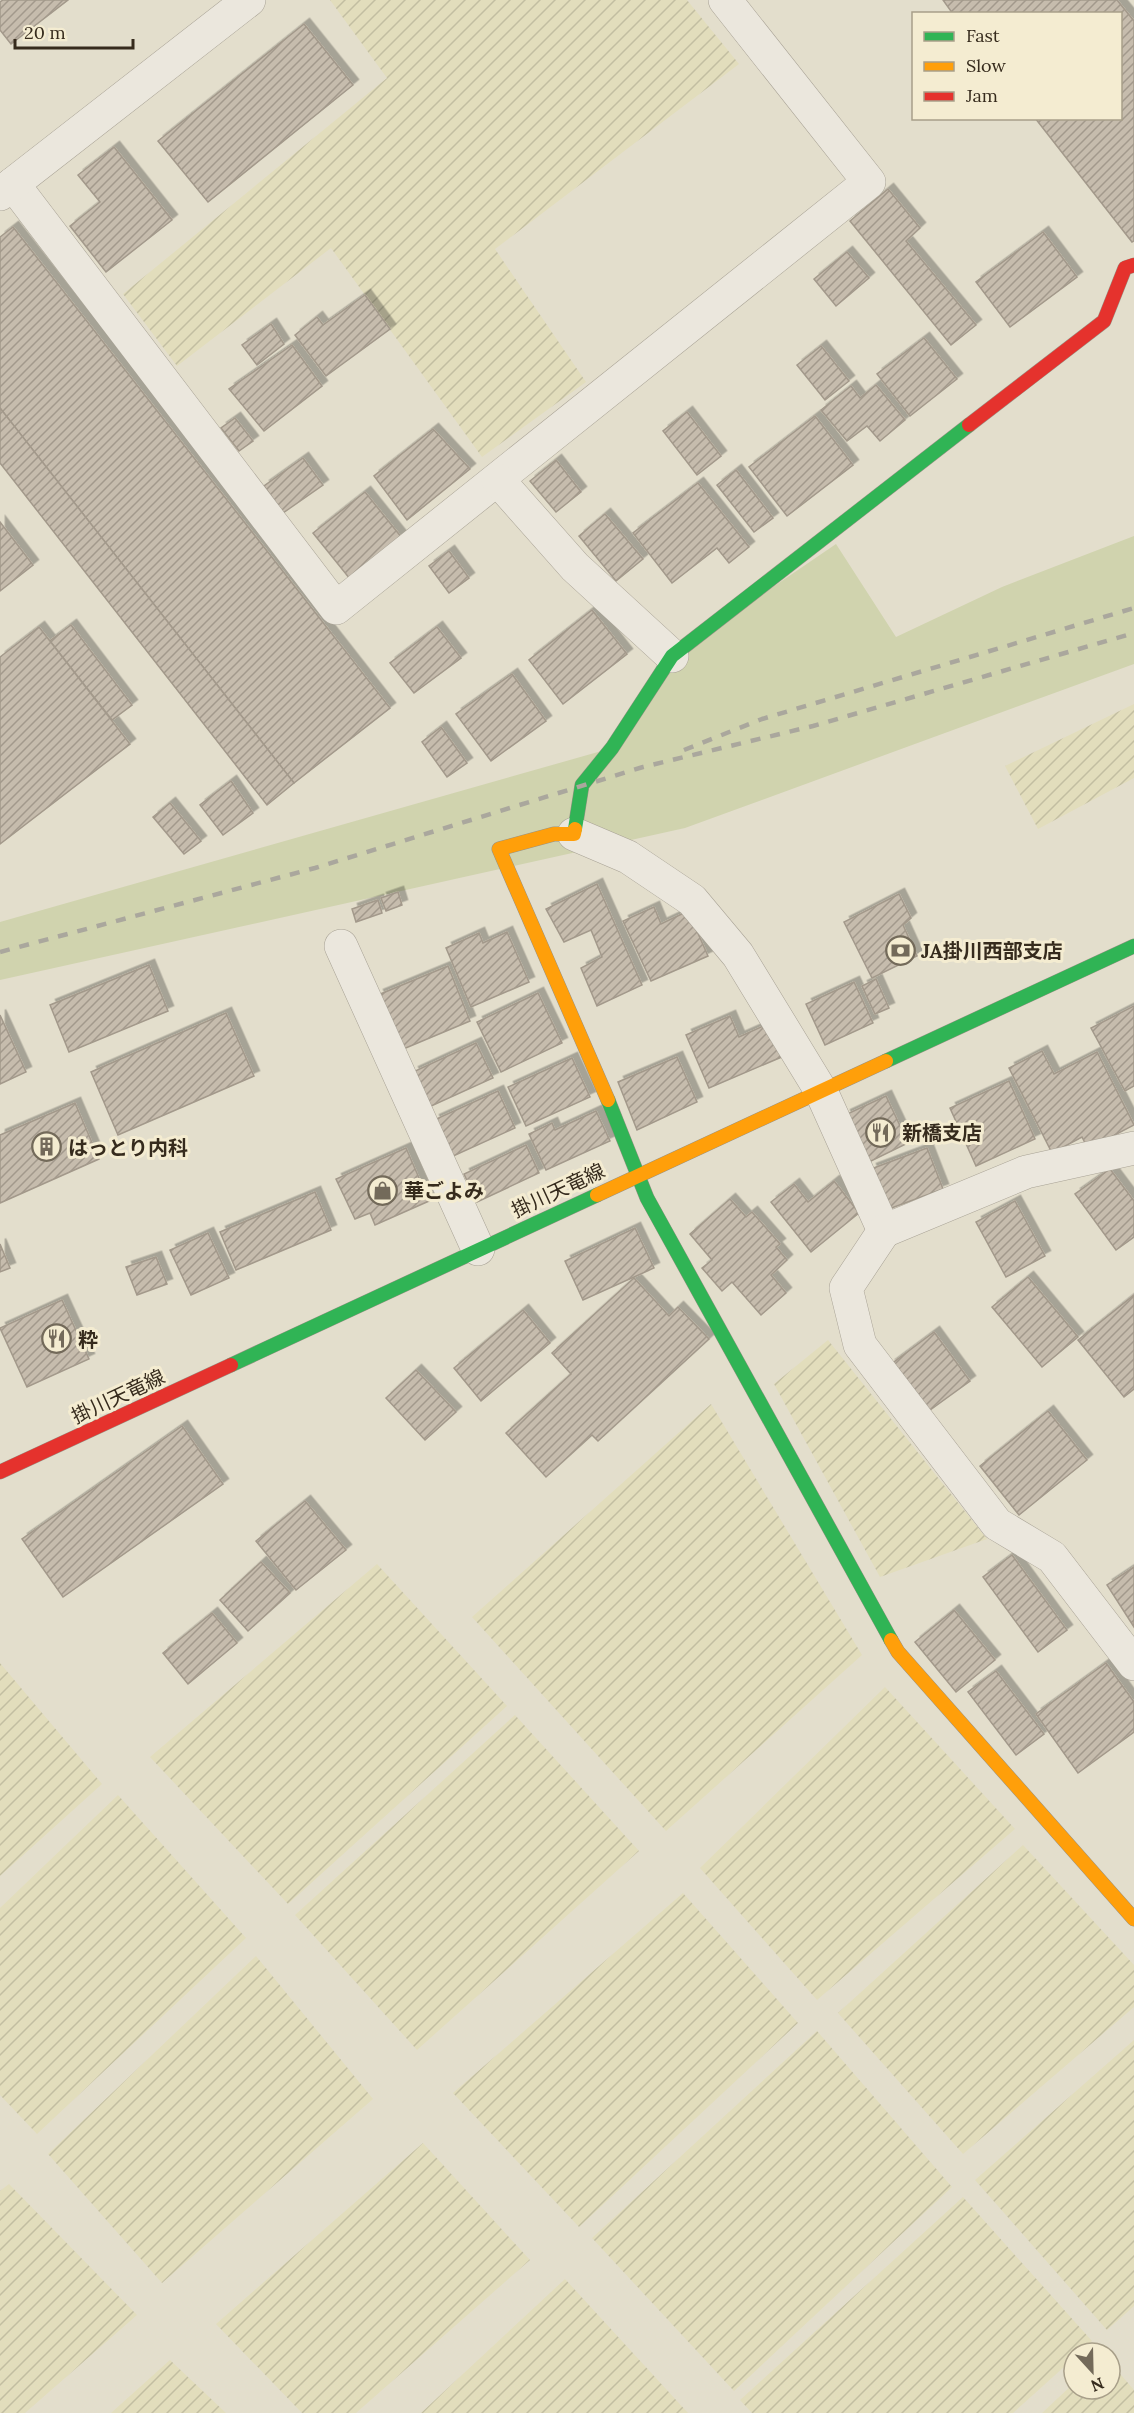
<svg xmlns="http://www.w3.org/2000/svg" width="1134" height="2413" font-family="Lora,'Noto Sans JP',serif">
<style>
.farmland{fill:url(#farmland-furrows)}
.grass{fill:#d0d3ae}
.building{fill:url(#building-hatch);stroke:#a3998b;stroke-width:1.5;filter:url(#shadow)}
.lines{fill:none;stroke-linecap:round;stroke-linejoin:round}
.street-casing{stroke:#a8a295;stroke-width:34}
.fast-casing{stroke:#989285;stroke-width:15}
.slow-casing{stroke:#989285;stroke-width:15}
.jam-casing{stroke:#989285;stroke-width:15}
.street{stroke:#ebe7dd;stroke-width:33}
.fast{stroke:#30b455;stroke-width:14}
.slow{stroke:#ff9f0a;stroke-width:14}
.jam{stroke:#e5322d;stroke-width:14}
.rail{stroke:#aaa79d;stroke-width:4.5;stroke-dasharray:10 10;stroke-linecap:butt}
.labels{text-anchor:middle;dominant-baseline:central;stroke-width:6;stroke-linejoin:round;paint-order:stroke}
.poi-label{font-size:20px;font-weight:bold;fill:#362b1d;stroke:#f4ecd1;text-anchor:start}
.street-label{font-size:20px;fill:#362b1d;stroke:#f4ecd1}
</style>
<defs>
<pattern id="farmland-furrows" width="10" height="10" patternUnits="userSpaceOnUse" patternTransform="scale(1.5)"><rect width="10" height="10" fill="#e2ddbc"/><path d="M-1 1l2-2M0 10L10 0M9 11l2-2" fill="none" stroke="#c2bea1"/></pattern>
<pattern id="building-hatch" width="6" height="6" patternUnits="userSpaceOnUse" patternTransform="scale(1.5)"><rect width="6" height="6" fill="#c6bcad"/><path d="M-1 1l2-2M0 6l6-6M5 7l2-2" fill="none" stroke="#a2998c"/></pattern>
<filter id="shadow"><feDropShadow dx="5.5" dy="-5.5" stdDeviation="0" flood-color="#0004"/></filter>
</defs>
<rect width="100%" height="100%" fill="#e3decc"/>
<g class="farmland">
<polygon points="330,0 687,0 739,64 495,249 586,382 482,457 331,248 177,366 123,294 387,78"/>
<polygon points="1134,704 1134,778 1038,829 1005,766"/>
<polygon points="828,1340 987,1539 880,1577 774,1384"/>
<polygon points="711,1404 862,1655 666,1831 472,1617"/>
<polygon points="377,1564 507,1706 288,1904 150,1757"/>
<polygon points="0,1663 102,1784 0,1876"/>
<polygon points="885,1687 1015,1829 817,2000 700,1868"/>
<polygon points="515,1715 639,1851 417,2050 295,1915"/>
<polygon points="118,1795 246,1938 37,2134 0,2095 0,1908"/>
<polygon points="1023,1845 1134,1965 1134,2007 963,2154 838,2013"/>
<polygon points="683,1893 798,2023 579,2227 453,2093"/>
<polygon points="256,1956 373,2099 162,2283 48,2154"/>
<polygon points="817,2031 952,2187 734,2391 592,2238"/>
<polygon points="1134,2040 1134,2306 1107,2330 975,2180"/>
<polygon points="423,2143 530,2260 356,2413 302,2413 216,2324"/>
<polygon points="9,2184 137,2315 25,2413 0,2413 0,2191"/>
<polygon points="963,2197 1092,2341 1079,2353 1074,2353 1074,2358 1013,2413 752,2413 740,2400"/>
<polygon points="565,2279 688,2413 421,2413"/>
<polygon points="170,2360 226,2413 111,2413"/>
<polygon points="1110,2362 1134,2390 1134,2413 1042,2413 1074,2383 1074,2389 1110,2389"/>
</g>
<polygon class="grass" points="1134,536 1134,664 685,828 0,980 0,922 612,748 672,656 836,544 896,637 1002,587"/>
<g class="building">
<polygon points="3,0 68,0 11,44 0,30 0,2"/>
<polygon points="943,0 1117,0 1134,21 1134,241 1132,242 1035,118 1120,118 1120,14 953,14"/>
<polygon points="304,24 353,85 208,202 158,141"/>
<polygon points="114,147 172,220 106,272 70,226 100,202 78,175"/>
<polygon points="888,189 920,228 906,241 976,325 951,345 850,221"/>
<polygon points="13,227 390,708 294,783 0,408 0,237"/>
<polygon points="1043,232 1077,277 1010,327 976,282"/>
<polygon points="847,252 869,278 836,306 814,279"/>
<polygon points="365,295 390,329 326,376 295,335 317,317 323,325"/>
<polygon points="271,324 284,344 257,365 242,345"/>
<polygon points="924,338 957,379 910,416 877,374"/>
<polygon points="292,345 322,386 264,431 229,389"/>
<polygon points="821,346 849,381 825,400 797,365"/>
<polygon points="876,385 905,420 880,441 867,426 847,441 821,410 851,386 860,398"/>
<polygon points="0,408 294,783 267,805 0,463"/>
<polygon points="687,412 721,456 697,475 663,431"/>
<polygon points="815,416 853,465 787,516 749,467"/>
<polygon points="235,418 253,441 239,451 221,428"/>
<polygon points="433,429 470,469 407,520 374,476"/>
<polygon points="303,458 323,485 283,513 264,486"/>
<polygon points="556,460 581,492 556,512 530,481"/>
<polygon points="736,470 773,518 754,532 717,485"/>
<polygon points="698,483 749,547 729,563 717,548 672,583 633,533"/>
<polygon points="365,492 402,538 350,579 313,533"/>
<polygon points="605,514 643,559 616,581 579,536"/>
<polygon points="0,522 33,565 0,591"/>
<polygon points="449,551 469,578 449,593 429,566"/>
<polygon points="592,610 627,654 563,704 529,660"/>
<polygon points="71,625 132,705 112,720 50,641"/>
<polygon points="39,627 130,744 0,844 0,657"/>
<polygon points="437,627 461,658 414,693 390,663"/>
<polygon points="512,674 546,721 491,761 456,714"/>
<polygon points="441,727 467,763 447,777 422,742"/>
<polygon points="231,781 253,813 223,835 200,805"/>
<polygon points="170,803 201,841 184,854 153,817"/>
<polygon points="597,884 642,985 597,1006 581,968 602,957 591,930 564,942 546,909"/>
<polygon points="398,892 402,905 386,911 381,898"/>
<polygon points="899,894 911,918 903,925 917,956 872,978 844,922"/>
<polygon points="378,900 382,913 356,922 352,909"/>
<polygon points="654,907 661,924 688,911 708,956 651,981 623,921"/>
<polygon points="507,932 529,982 471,1007 446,948 479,933 483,943"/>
<polygon points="149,965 168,1011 69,1052 50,1005"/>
<polygon points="448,966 470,1021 401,1050 378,995"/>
<polygon points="876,979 889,1008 875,1014 862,986"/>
<polygon points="854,982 873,1023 825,1045 806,1004"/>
<polygon points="538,993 562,1043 501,1072 477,1022"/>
<polygon points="1134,1006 1134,1086 1125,1091 1091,1028"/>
<polygon points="226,1013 254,1076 118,1135 91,1072"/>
<polygon points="0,1015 26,1072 0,1084"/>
<polygon points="730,1016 739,1037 770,1023 784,1056 709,1088 686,1035"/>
<polygon points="476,1043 493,1078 429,1107 413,1072"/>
<polygon points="1042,1051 1054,1074 1097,1052 1134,1125 1088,1149 1082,1137 1052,1153 1009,1068"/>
<polygon points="677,1057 697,1102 637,1130 618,1082"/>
<polygon points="572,1058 590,1097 526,1126 508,1087"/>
<polygon points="1009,1081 1035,1139 976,1166 950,1108"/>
<polygon points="498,1091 515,1128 451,1157 434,1120"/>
<polygon points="886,1096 908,1143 867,1163 845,1115"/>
<polygon points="75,1103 99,1159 0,1203 0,1135"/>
<polygon points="596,1111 610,1141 546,1170 529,1134 552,1123 555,1130"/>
<polygon points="526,1145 539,1173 477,1202 464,1174"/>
<polygon points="406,1148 429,1201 375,1225 370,1213 355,1219 336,1179"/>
<polygon points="927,1148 943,1189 886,1210 871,1169"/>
<polygon points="1110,1169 1134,1201 1134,1237 1116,1250 1075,1194"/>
<polygon points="834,1181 859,1213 811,1252 771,1202 794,1184 808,1202"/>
<polygon points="315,1192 331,1230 236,1270 220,1232"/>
<polygon points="730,1199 746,1217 752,1212 780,1244 776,1247 787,1260 771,1275 786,1293 761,1315 732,1282 722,1291 702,1268 712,1260 690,1234"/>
<polygon points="1015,1201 1045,1256 1006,1277 976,1222"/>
<polygon points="635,1228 654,1268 583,1300 565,1261"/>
<polygon points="208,1233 229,1278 191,1295 170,1250"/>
<polygon points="0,1244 10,1268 0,1272"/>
<polygon points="156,1257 167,1284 137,1295 126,1267"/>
<polygon points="1028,1277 1078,1337 1042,1367 992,1307"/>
<polygon points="634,1278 669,1316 678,1307 709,1339 598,1441 592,1435 546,1477 506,1433 571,1374 552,1353"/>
<polygon points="1134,1295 1134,1389 1124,1397 1078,1340"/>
<polygon points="62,1300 89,1359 27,1387 0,1328"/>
<polygon points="523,1310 550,1343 481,1401 454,1368"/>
<polygon points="934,1332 970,1381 926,1413 890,1365"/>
<polygon points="416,1370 456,1412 425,1440 386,1398"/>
<polygon points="1048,1411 1087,1460 1019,1515 980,1466"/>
<polygon points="182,1426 223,1484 63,1597 22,1539"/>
<polygon points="305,1501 346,1550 296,1590 256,1541"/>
<polygon points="1012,1555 1067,1630 1038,1652 983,1577"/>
<polygon points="261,1562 290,1593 248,1631 220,1600"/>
<polygon points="1134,1567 1134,1627 1107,1585"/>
<polygon points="954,1610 995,1660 956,1692 915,1642"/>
<polygon points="212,1613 237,1643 188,1684 163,1653"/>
<polygon points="1106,1663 1134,1702 1134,1732 1078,1773 1036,1714"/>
<polygon points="996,1671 1044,1734 1016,1755 968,1692"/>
</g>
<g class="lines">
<defs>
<g id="street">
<polyline points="13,184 336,608 869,182 725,0"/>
<polyline points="0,194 249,0"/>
<polyline points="498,480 575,567 672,656"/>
<polyline points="574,834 628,857 692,900 738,955 821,1091 884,1231 1026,1172 1134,1148"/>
<polyline points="341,946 478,1249"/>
<polyline points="884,1231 846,1288 860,1345 997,1524 1052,1557 1134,1664"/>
</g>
<g id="fast">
<polyline points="575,829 582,785 612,748 672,656 969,425"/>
<polyline points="886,1061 1134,946"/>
<polyline points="608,1100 647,1198 891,1640"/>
<polyline points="231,1365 597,1195"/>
</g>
<g id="slow">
<polyline points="575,829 574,834 554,834 499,849 608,1100"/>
<polyline points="597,1195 886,1061"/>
<polyline points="891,1640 898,1652 1134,1919"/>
</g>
<g id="jam">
<polyline points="969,425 1104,321 1125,268 1134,265"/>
<polyline points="0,1472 231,1365"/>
</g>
</defs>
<use href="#street" class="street-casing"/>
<use href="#fast" class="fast-casing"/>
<use href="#slow" class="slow-casing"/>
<use href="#jam" class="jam-casing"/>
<use href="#street" class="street"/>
<use href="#fast" class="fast"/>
<use href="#slow" class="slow"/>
<use href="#jam" class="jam"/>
<g class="rail">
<polyline points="684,750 762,719 1134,608"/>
<polyline points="0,952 315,868 643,767 813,726 1134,633"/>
</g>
</g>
<defs>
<symbol id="bank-ring" viewBox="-11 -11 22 22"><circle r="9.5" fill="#f4ecd1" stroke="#736a5a" stroke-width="1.5"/><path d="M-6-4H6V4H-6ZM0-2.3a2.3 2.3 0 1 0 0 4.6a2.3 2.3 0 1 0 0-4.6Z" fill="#736a5a"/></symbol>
<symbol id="restaurant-ring" viewBox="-11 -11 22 22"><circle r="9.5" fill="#f4ecd1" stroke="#736a5a" stroke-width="1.5"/><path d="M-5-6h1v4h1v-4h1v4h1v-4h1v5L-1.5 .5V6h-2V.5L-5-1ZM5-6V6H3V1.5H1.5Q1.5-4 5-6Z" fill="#736a5a"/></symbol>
<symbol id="building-ring" viewBox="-11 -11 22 22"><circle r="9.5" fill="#f4ecd1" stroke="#736a5a" stroke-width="1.5"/><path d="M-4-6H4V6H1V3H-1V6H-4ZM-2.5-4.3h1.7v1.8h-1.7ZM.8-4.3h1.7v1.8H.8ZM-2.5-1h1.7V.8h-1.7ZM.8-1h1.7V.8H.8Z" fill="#736a5a"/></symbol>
<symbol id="shop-ring" viewBox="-11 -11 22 22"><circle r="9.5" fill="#f4ecd1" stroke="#736a5a" stroke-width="1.5"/><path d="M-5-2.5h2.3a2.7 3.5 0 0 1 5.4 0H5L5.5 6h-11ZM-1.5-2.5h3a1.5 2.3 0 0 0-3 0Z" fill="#736a5a"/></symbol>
</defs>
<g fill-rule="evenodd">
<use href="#bank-ring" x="884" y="934" width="33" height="33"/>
<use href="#restaurant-ring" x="864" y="1116" width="33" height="33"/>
<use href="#building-ring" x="30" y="1130" width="33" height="33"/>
<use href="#shop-ring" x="366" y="1174" width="33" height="33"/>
<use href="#restaurant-ring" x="40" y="1322" width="33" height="33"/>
</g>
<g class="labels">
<g class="poi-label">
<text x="921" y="950">JA掛川西部支店</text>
<text x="902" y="1132">新橋支店</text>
<text x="68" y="1147">はっとり内科</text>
<text x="404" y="1190">華ごよみ</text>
<text x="78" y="1339">粋</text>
</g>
<g class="street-label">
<text transform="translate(558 1190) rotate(-25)">掛川天竜線</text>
<text transform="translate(118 1396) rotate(-25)">掛川天竜線</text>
</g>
</g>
<rect x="912" y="12" width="210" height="108" fill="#f4ecd1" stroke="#a89f89" stroke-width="1.5"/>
<rect x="924" y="32" width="30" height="9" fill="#30b455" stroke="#a89f89" stroke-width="1.5"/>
<text x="966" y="42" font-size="18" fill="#362b1d">Fast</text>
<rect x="924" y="62" width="30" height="9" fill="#ff9f0a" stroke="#a89f89" stroke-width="1.5"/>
<text x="966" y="72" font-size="18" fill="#362b1d">Slow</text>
<rect x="924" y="92" width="30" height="9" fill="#e5322d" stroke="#a89f89" stroke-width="1.5"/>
<text x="966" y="102" font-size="18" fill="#362b1d">Jam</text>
<g transform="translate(1092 2371) rotate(158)"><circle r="28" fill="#f4ecd1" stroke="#a89f89" stroke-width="1.5"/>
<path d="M0-4.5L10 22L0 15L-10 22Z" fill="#736a5a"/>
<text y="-9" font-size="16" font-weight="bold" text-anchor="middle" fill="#362b1d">N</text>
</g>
<path d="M15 39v9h118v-9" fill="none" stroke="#362b1d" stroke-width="3"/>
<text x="24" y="39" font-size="18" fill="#362b1d" stroke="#f4ecd1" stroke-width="4.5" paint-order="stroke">20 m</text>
</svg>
